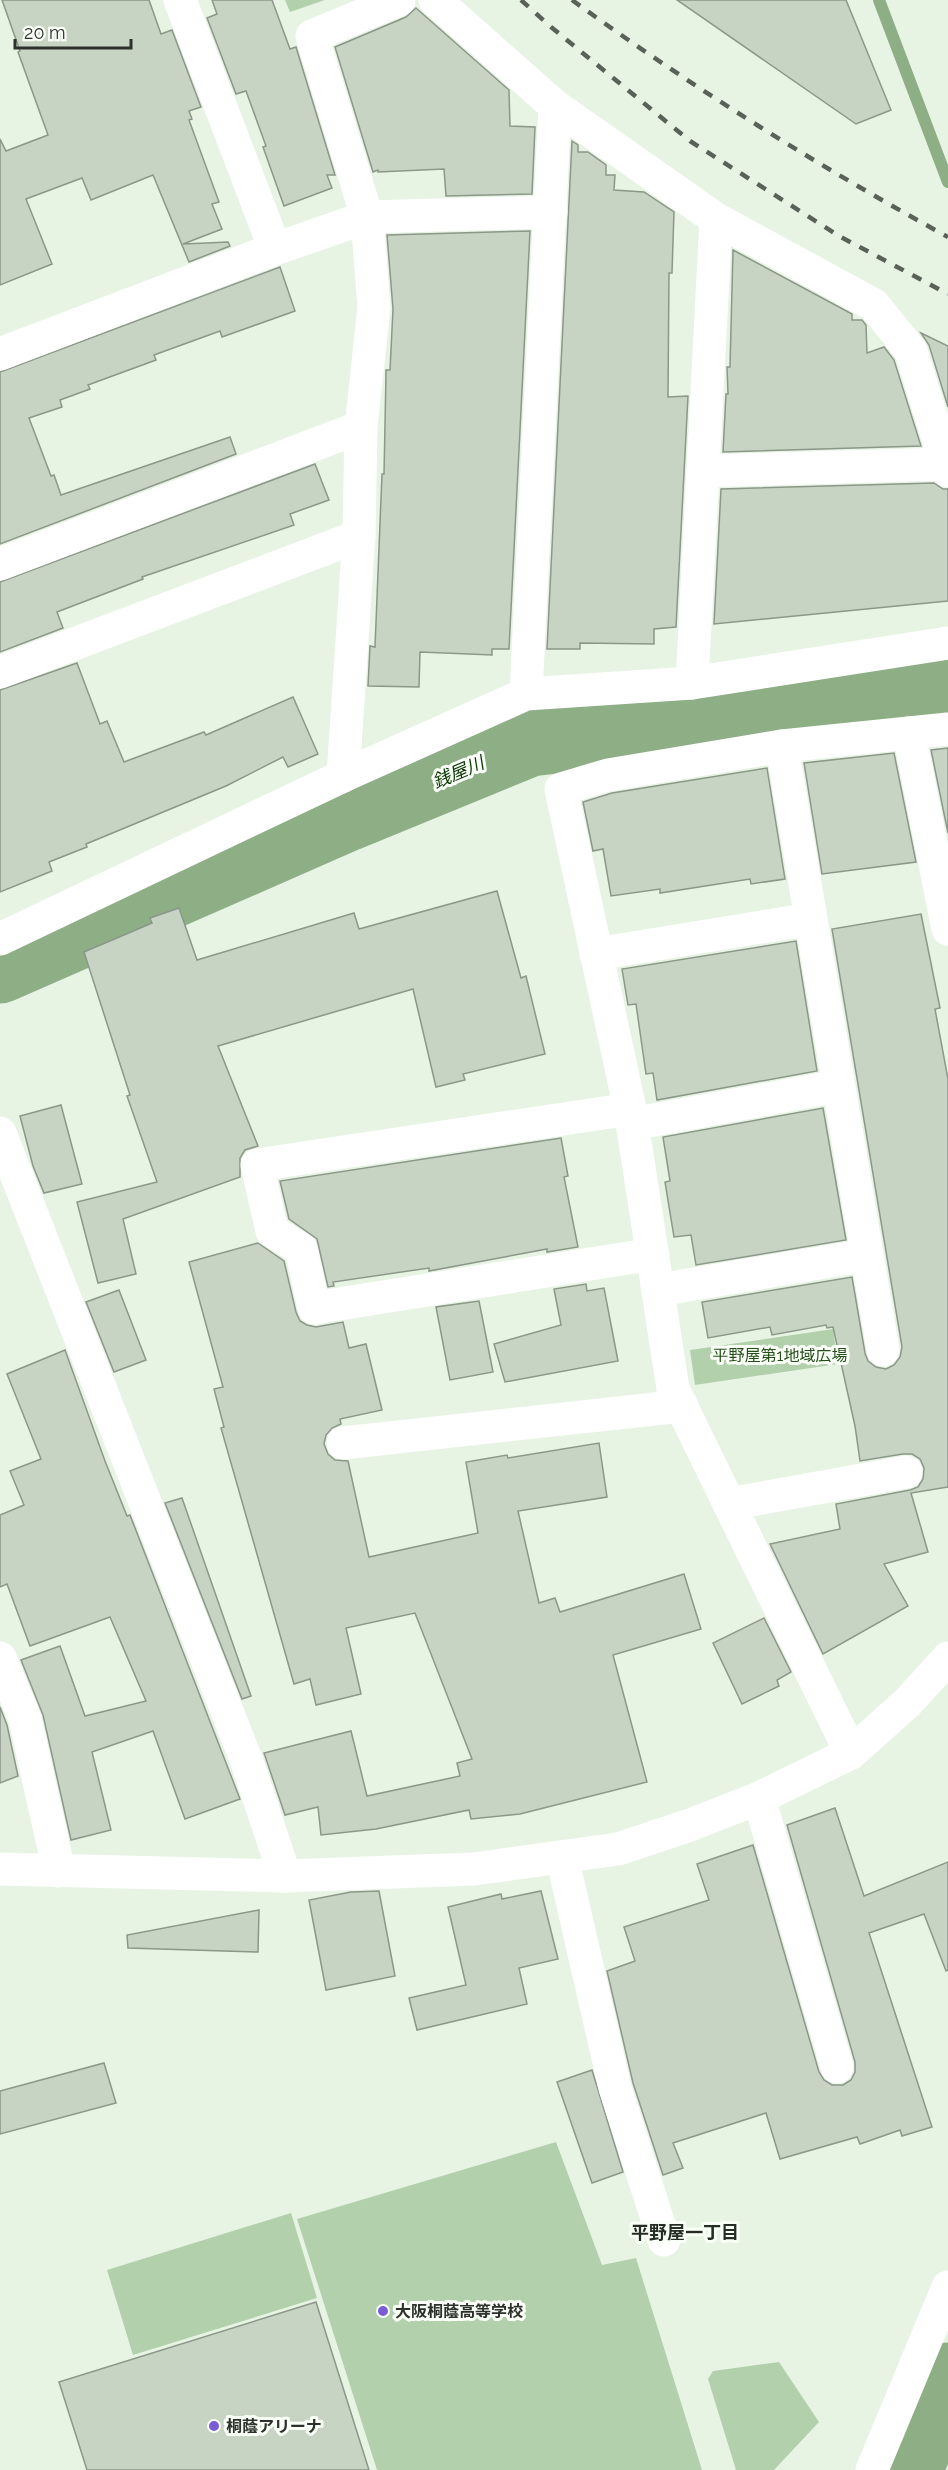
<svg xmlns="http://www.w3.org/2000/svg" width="948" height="2470" font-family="Raleway,'Noto Sans JP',sans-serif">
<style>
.green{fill:#b3d0ac}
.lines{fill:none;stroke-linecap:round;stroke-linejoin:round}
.stream{stroke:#8eae86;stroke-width:12}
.river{stroke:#8eae86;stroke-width:69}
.building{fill:#c7d4c4;stroke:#8b9788;stroke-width:1.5}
.minor{stroke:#fff;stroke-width:33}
.rail{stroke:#5a6158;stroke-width:4.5;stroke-dasharray:10 10;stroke-linecap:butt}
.poi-dot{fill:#785dd7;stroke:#fafff8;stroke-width:2}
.labels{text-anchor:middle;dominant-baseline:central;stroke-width:6;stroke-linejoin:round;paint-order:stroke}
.park-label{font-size:16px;fill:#244e18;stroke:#fafff8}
.poi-label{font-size:16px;font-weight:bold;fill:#2d312b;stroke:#fafff8;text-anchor:start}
.water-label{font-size:18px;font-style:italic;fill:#0a3600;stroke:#fafff8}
.neighbourhood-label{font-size:18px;font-weight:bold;fill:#242e22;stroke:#fafff8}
</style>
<rect width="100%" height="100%" fill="#e7f4e4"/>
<g class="green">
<polygon points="285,0 325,0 290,12"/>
<polygon points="833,1329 838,1364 695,1385 690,1350"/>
<polygon points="556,2142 602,2265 636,2258 702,2470 377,2470 297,2219"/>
<polygon points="291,2213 317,2298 133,2355 107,2270"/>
<polygon points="779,2362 819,2422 774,2470 736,2470 708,2379 713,2371"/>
</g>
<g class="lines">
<polyline class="stream" points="879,0 948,182"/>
<g class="river">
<polyline points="0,969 347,817 530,742 948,692"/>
<polyline points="908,2470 948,2377"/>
</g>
</g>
<g class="building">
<polygon points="2,0 149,0 161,34 172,30 201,107 189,111 192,119 189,120 219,202 212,204 222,229 183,244 228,242 230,246 189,262 153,175 91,200 82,178 26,199 52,264 0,285 0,139 6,151 48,135 18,52 20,51"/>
<polygon points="212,0 272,0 290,49 296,47 335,175 327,175 332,188 284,206 263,147 266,146 246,91 236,94 207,18 217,14"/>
<polygon points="677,0 846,0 891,110 856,124"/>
<polygon points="416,8 509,90 510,126 535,127 532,194 446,196 444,169 378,172 378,170 373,172 335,47 406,17"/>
<polygon points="572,141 578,145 578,152 588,152 606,165 606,175 615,175 614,190 644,192 674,212 672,273 669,273 668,397 688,396 676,627 654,629 654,644 580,643 580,649 547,649"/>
<polygon points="530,231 509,649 492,649 492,655 420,652 419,687 368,686 370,646 375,647 382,474 384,474 386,374 386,370 390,370 393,309 387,235"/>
<polygon points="733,250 852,314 852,320 862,320 866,325 867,353 884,347 894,360 921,446 723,452 726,394 728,394 727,367 730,367"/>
<polygon points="280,267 295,311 222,337 220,331 154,355 156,360 88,385 90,389 60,400 62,407 29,418 51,476 54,475 61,495 230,437 236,454 0,544 0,372"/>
<polygon points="921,333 948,346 948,407 929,345"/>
<polygon points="315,464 329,500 290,514 294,525 142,577 143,579 57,612 63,628 0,652 0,582"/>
<polygon points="934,483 943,489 948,489 948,601 714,624 721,489"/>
<polygon points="77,663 100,724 107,721 124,762 204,732 206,735 293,697 318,754 288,767 283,757 226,786 86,844 87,847 49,862 52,871 0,892 0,690"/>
<polygon points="948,748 948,833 931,750"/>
<polygon points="894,753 916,862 822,874 804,763"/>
<polygon points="767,768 785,879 751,884 750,879 660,893 660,889 611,896 603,849 593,851 583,802 612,793"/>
<polygon points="497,891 521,978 526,976 545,1054 463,1074 465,1080 436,1087 413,989 218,1046 258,1146 245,1150 240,1158 240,1177 123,1219 136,1274 98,1283 77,1202 157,1182 127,1096 130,1095 84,952 152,923 150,918 179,908 197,960 354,913 359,929"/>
<polygon points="921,914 940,1008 935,1009 948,1079 948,1487 911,1493 928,1552 884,1564 908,1606 823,1654 770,1544 840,1529 836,1504 910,1490 918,1487 923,1479 924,1468 920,1459 912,1454 903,1454 860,1461 855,1426 833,1327 827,1328 826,1325 772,1335 770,1327 708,1338 702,1302 852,1277 865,1353 868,1361 876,1367 886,1369 894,1365 900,1357 902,1347 832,929"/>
<polygon points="796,941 817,1071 657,1100 653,1073 646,1074 636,1004 628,1005 622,969"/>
<polygon points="61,1105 82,1184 44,1193 33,1166 20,1116"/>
<polygon points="823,1108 846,1240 696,1265 691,1235 674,1237 665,1182 670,1181 663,1137"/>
<polygon points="561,1138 568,1176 564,1177 578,1247 547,1252 547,1249 429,1271 429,1268 333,1282 334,1286 328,1287 317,1239 289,1219 280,1181"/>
<polygon points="258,1243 284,1261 296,1312 300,1321 307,1325 316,1327 343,1322 349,1348 366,1344 382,1410 340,1419 341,1424 332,1428 326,1435 324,1444 328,1454 335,1460 348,1461 369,1557 478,1533 466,1462 507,1455 508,1458 599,1443 607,1497 518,1511 539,1603 555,1598 560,1612 684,1574 701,1629 613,1655 647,1782 520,1814 471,1819 469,1810 376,1829 321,1835 318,1807 285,1815 264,1753 351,1731 367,1796 460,1776 457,1763 472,1759 415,1613 346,1628 361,1694 316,1705 310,1679 294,1684 221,1428 224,1427 214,1389 223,1387 189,1262"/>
<polygon points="586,1284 587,1291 604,1288 618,1361 505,1382 494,1344 561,1325 554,1289"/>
<polygon points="119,1290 146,1360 114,1372 86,1302"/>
<polygon points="479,1301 493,1372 450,1380 436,1307"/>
<polygon points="65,1350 105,1461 127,1516 130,1515 240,1799 185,1819 153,1731 92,1752 111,1830 71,1840 43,1715 21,1660 60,1646 85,1716 146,1701 110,1617 30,1646 7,1584 0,1587 0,1515 24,1505 10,1471 41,1459 7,1374"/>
<polygon points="182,1498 251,1696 242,1699 165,1503"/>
<polygon points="764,1618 791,1672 777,1680 779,1686 742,1704 713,1643"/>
<polygon points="0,1707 7,1725 18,1776 0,1783"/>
<polygon points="835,1808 864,1896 948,1862 948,1970 946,1971 924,1914 869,1933 932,2127 902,2136 900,2130 860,2144 857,2137 780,2159 766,2113 673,2143 683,2168 663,2175 633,2083 607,1971 635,1961 624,1927 709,1900 697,1864 753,1845 819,2072 824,2080 832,2085 843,2085 851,2080 855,2072 855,2062 787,1825"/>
<polygon points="379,1891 395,1976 326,1990 309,1900 351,1892"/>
<polygon points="541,1891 558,1959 519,1968 527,2004 417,2030 409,1998 466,1985 448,1907 501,1894 502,1899"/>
<polygon points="259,1910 258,1952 128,1948 127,1935"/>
<polygon points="104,2063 116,2103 0,2134 0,2091"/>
<polygon points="592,2070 623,2172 592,2183 557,2082"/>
<polygon points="316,2302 369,2470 87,2470 59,2382"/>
</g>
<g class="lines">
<g class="minor">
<polyline points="180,0 275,249"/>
<polyline points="399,0 312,36 367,217 551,212"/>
<polyline points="435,0 555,106 716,219 874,305 911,351 948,471"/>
<polyline points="0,354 275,249 367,217 374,307 361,427 359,536 343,776"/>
<polyline points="703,471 946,464"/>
<polyline points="0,564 361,427"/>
<polyline points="0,672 359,536"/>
<polyline points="692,683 716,219"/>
<polyline points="526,694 555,106"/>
<polyline points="909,733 948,929"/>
<polyline points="782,746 883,1350"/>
<polyline points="0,939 343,776 526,694 692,683 948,643"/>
<polyline points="596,954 811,919"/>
<polyline points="630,1109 257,1165 272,1231 301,1249 314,1308 653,1254"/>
<polyline points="632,1124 838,1086"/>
<polyline points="0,1133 247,1762 285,1876"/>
<polyline points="658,1290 867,1255"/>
<polyline points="343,1443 682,1406"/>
<polyline points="729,1504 906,1472"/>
<polyline points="0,1658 25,1719 59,1871"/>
<polyline points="851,1753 673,1389 630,1109 561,789 608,775 782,746 948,729"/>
<polyline points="759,1798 837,2067"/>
<polyline points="562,1857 615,2088 664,2240"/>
<polyline points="0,1869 285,1876 474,1869 618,1849 690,1825 759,1798 851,1753 908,1702 948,1658"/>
<polyline points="872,2470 948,2287"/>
</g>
<g class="rail">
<polyline points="521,0 551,27 690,141 839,236 948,294"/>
<path d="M572 0C692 87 818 166 948 237"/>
</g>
</g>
<g class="poi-dot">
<circle cx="383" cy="2311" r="6"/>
<circle cx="214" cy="2426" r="6"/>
</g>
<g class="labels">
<g class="park-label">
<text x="780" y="1355">平野屋第1地域広場</text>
</g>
<g class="poi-label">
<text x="395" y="2311">大阪桐蔭高等学校</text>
<text x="226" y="2426">桐蔭アリーナ</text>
</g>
<g class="water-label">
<text transform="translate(458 772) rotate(-23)">銭屋川</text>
</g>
<g class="neighbourhood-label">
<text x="685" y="2232">平野屋一丁目</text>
</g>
</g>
<path d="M15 39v9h116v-9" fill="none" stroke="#2d312b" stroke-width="3"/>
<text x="24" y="39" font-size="18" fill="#2d312b" stroke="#fafff8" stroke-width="4.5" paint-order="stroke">20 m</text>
</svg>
